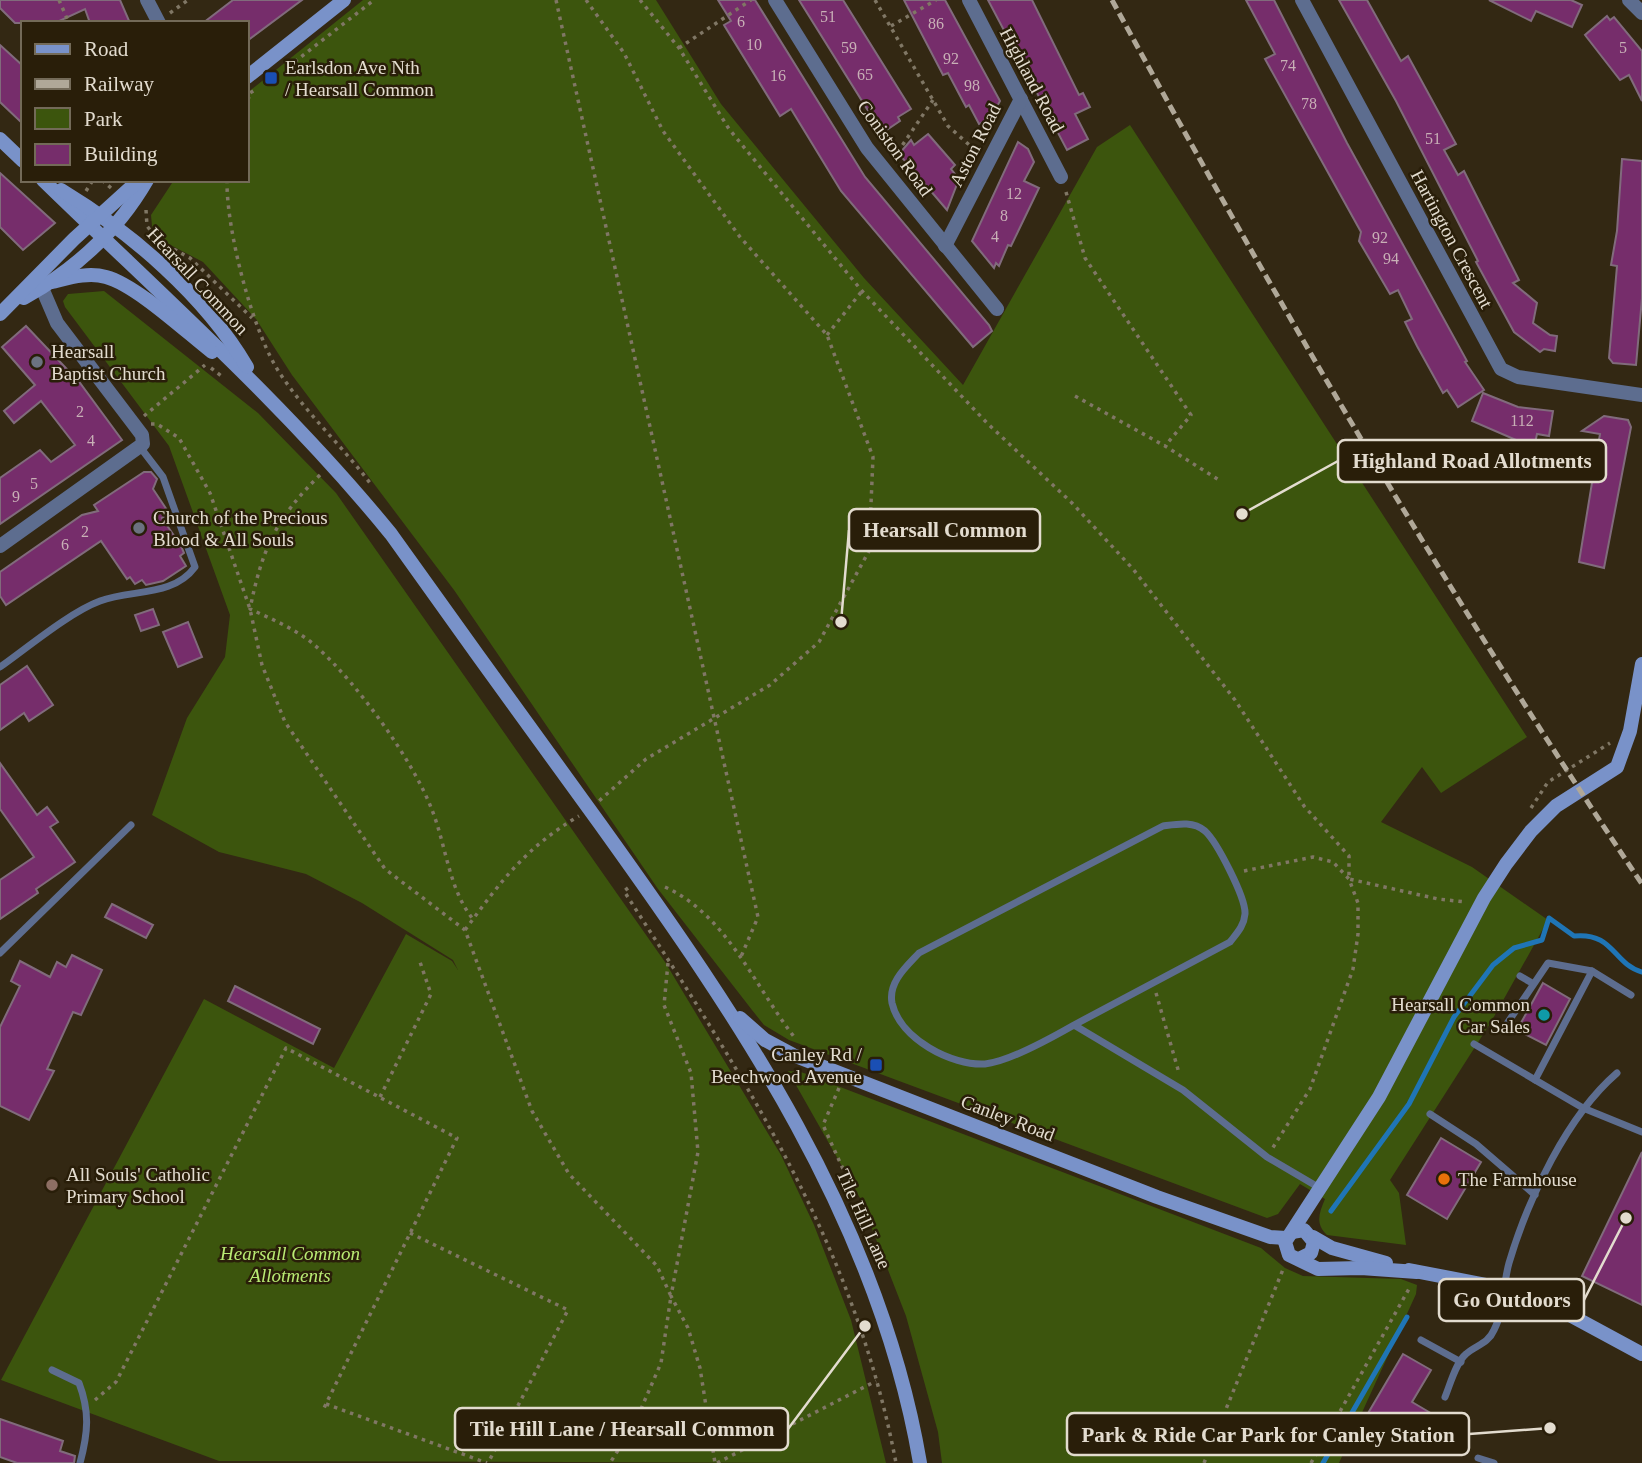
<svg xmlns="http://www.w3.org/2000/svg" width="1642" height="1463" font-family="Georgia,serif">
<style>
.green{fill:#3c550d}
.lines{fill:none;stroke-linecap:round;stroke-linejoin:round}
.stream{stroke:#1f75b6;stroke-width:5}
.building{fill:#762d6b;stroke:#816b7c;stroke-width:2}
.path{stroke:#807765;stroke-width:3.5;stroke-dasharray:3.5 5;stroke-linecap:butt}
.lane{stroke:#5d6d8f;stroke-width:7}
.street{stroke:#5d6d8f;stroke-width:14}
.secondary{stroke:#7992c9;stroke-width:14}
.rail{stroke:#b0a898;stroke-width:5;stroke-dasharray:10 5;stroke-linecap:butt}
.transit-dot{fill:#1a4fb4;stroke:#291e09;stroke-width:2.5}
.worship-dot{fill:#6b7280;stroke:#291e09;stroke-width:2.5}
.culture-dot{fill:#0f9aa8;stroke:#291e09;stroke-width:2.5}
.food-dot{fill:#e8710a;stroke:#291e09;stroke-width:2.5}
.education-dot{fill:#8d6e63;stroke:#291e09;stroke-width:2.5}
.labels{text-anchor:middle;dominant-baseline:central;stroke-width:5;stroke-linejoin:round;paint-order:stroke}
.number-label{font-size:16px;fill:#c8b0b6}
.poi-label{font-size:19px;fill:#e3dccf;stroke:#291e09;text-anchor:start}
.street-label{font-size:19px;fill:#e3dccf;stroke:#291e09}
.park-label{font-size:19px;font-style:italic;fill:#b9eb73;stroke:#291e09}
.leader{fill:none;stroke:#e3dccf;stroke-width:2.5}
.callout-dot{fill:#e3dccf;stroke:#291e09;stroke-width:2.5}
.callout{fill:#291e09;stroke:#e3dccf;stroke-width:2.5}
.callout-label{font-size:21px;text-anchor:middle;font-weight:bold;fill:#e3dccf}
</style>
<rect width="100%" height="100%" fill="#332813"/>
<g class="green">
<path d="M363 0H656L721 104 864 278 963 385 1097 147 1130 125 1527 737 1441 793 1422 767 1381 822 1472 867 1548 920 1491 1022 1390 1180 1399 1193 1406 1245 1327 1235C1315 1224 1319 1213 1325 1199L1300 1184 1278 1214 1267 1218 789 1040 764 1025 752 1010 658 889 454 590 292 375 256 319 203 262 161 240 152 226 151 215 174 180H247V93Z"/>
<polygon points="104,291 258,413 336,493 665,962 781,1155 814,1225 851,1320 886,1463 219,1461 1,1380 204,999 334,1068 406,934 452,961 458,970 453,960 362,903 306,874 219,852 152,815 187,718 225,657 230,615 169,446 65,307 63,301 68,294"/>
<polygon points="788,1071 801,1072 1261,1248 1285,1268 1303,1276 1401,1279 1417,1285 1416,1294 1339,1463 942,1463 938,1432 906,1316 860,1198"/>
</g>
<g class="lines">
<g class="stream">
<path d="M1331 1211 1409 1104 1454 1017 1493 965 1514 948 1542 940 1549 918 1574 936C1614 932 1613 964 1642 972"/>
<polyline points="1323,1463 1407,1317"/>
</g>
</g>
<g class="building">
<polygon points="0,0 120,0 130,23 90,23 85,9 55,23 15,23 0,8"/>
<polygon points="233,0 302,0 247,41 247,23 203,23"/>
<polygon points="718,0 755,0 865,177 989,325 992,331 973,347 841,191 791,109 780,116 724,25 731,21"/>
<polygon points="799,0 843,0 911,109 898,117 900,121 882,133"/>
<polygon points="904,0 945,0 1000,101 990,119 979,124 969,105 966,107 948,73 943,75"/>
<polygon points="988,0 1032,0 1079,95 1083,93 1090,107 1075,114 1088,139 1067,150"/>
<polygon points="1246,0 1274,0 1347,143 1467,361 1465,362 1484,390 1458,407 1447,390 1443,393 1417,346 1405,322 1412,319 1398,290 1390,294 1359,241 1361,232 1265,59 1275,54"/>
<polygon points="1339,0 1367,0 1401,61 1408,56 1456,144 1444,150 1458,175 1464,171 1471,185 1519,280 1513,283 1537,303 1533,323 1550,335 1557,336 1555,351 1544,349 1540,352 1514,332 1476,262 1478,261 1396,101"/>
<polygon points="1489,0 1571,0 1582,5 1572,27 1536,11 1531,21"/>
<polygon points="1607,16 1610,20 1614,17 1642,51 1642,101 1629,75 1620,80 1585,35"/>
<polygon points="0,45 23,66 23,124 0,102"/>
<polygon points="928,134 955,165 951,169 959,179 947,210 899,154 911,140 914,145"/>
<polygon points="1018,142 1028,149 1034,162 1024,181 1039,188 1011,246 1008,245 999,266 996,263 994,268 972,241"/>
<polygon points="1622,159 1642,161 1642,298 1636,365 1613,363 1609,358 1617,266 1611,265 1617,231"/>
<polygon points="0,173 55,223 23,250 0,227"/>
<polygon points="26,326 80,383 122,440 0,524 0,478 40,450 51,462 75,445 41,401 14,423 4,411 35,385 2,347"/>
<polygon points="1483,393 1518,407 1553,411 1549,436 1537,434 1535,443 1516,440 1472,421"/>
<polygon points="1604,416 1628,420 1631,427 1604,568 1579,562 1600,434 1582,431"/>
<polygon points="144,472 151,472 157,479 153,489 169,513 162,518 181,546 184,553 180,556 186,566 163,581 146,585 142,580 135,584 130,577 127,579 101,541 6,605 0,596 0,572 82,515 98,511 94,505"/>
<polygon points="153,609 159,625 141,631 135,615"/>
<polygon points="188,622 202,657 178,667 163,632"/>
<polygon points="27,666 53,705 29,721 24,713 0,730 0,685"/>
<polygon points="0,763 37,815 47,807 58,822 50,827 75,862 36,889 38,893 0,919 0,880 34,857 0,809"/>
<polygon points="112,904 153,925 146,938 105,917"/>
<polygon points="72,955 102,970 81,1015 73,1012 47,1069 54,1071 29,1120 0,1106 0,1027 20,986 11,981 20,961 50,977 57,962 66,967"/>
<polygon points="1543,983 1570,999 1546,1045 1517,1030"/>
<polygon points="235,986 320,1029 313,1044 228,1001"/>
<polygon points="1441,1138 1481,1162 1447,1219 1407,1195"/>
<polygon points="1642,1152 1642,1305 1582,1276"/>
<polygon points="1403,1354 1431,1370 1412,1402 1451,1425 1434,1454 1367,1415"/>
<polygon points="0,1419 63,1441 60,1451 75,1456 74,1463 17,1463 0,1457"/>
</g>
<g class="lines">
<g class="path">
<polyline points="59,0 69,23"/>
<polyline points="556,0 758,917 740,959"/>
<polyline points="586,0 624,53 663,131 740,237 827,335 873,457 869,551 819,642 770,685 646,759 599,801"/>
<polyline points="640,0 679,48 729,129 862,291 987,423 1072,503 1133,569 1235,700 1304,806 1349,856 1349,879 1438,899 1466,902"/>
<polyline points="875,0 948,126 976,151"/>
<polyline points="170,13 188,0"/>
<polyline points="891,26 936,0"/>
<polyline points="679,48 751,0"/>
<polyline points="288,67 374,0"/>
<polyline points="247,99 253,94 250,89"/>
<polyline points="893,159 933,100"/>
<polyline points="102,180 111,188"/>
<path d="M227 180C226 229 253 335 281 375 307 414 342 446 370 483"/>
<polyline points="86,191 93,180"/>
<polyline points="1066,192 1085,258 1191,415 1165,446"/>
<polyline points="146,210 147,226 154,235"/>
<polyline points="159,241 190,258 252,318"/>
<polyline points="827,335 862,291"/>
<polyline points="211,368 224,378"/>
<polyline points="1075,396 1165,446 1219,480"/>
<polyline points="144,416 205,365"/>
<polyline points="151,424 157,424 179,438 210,493 250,609 262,665 285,722 385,869 465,930 532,1111 569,1174 657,1266 671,1296 661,1363 634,1425 610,1463"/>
<path d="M320 475C276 518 262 549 250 609 274 620 300 631 319 649 358 685 413 760 432 810 446 845 449 890 473 919"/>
<polyline points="1531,808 1548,782 1610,743"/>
<polyline points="1244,871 1313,857 1333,862 1349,879 1358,903 1358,934 1353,969 1310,1089 1272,1149"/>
<path d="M665 887C727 915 755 987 795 1038"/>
<path d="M628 888 624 891C743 1076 854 1242 896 1463"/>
<path d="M465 930C501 881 526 847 579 816"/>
<polyline points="668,963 664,1005 691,1073 698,1152 671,1296 688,1328 700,1368 715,1463"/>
<polyline points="1156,993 1179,1073"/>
<polyline points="839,1088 823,1125 854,1193 849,1195"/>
<polyline points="380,1097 431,994 420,962"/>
<polyline points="410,1233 568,1310 488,1463"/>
<polyline points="95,1400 116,1382 286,1048 457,1138 323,1410"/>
<polyline points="326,1404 487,1463"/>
<polyline points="717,1463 876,1381"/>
<polyline points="1204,1463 1284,1267"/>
<polyline points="1311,1463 1410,1287"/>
</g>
<g class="lane">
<path d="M0 667C27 648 70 612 100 601 132 589 173 597 195 567L163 477 140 447"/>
<polyline points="0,953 131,825"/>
<polyline points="1520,976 1532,983"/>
<path d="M1074 1025 1230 942C1237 933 1244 926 1245 914 1246 898 1217 842 1205 831 1193 821 1178 824 1163 826L919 953C907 966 888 982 892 1003 900 1039 952 1066 985 1064 1008 1062 1053 1037 1074 1025L1183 1090 1267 1157 1318 1187"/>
<polyline points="1502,1031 1548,963 1592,971 1631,995"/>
<polyline points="1474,1044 1583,1108 1642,1132"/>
<polyline points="1535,1080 1592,971"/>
<polyline points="1430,1114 1476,1144 1535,1195"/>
<polyline points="1421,1340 1461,1362"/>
<path d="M52 1370 79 1383C90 1412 88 1433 80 1463"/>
<path d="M1445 1397C1450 1385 1456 1362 1466 1354 1476 1345 1488 1344 1494 1330 1504 1311 1503 1284 1509 1263 1528 1199 1567 1116 1617 1073"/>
<polyline points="1478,1458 1494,1463"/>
</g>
<g class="street">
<polyline points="147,0 159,23"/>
<polyline points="775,0 867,148 997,309"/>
<polyline points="969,0 1061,177"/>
<polyline points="1302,0 1501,369 1518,377 1642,395"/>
<polyline points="1629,0 1642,13"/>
<polyline points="945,246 1021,99"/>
<polyline points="0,546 143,444 142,435 57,323 42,288"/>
</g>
<g class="secondary">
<polyline points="247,77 344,0"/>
<polyline points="0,139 23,161"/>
<path d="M43 180C162 296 286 405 391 534 460 631 530 728 600 824 740 1019 879 1221 920 1463"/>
<path d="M61 190C132 233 205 296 247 367"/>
<path d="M52 282C69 278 88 272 106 277 136 285 185 331 212 352"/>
<path d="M24 298C76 269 117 232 147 180"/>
<polyline points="0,314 74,239 139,180"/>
<polyline points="740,1018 765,1040 793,1055 1157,1197 1270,1237 1286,1238"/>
<polyline points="1292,1232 1304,1230 1314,1242 1311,1253 1299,1259"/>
<polyline points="1313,1237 1332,1248 1386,1263"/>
<polyline points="1409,1270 1502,1288 1544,1301 1642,1354"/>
<polyline points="1417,1272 1361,1268 1318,1269 1289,1255 1285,1242 1379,1097 1484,898 1506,864 1531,831 1556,806 1617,767 1630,731 1642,664"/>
</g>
<path class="rail" d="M1112 0C1276 302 1450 598 1642 884"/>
</g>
<g class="transit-dot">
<rect x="264" y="71" width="14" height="14" rx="3.5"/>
<rect x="869" y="1058" width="14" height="14" rx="3.5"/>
</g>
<g class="worship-dot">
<circle cx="37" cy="362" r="7"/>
<circle cx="139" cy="528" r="7"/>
</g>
<circle class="culture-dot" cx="1544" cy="1015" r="7"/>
<circle class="food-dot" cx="1444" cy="1179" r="7"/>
<circle class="education-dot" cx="52" cy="1185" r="7"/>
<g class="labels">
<g class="number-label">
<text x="828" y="16">51</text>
<text x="741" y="21">6</text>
<text x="936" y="23">86</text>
<text x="754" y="44">10</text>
<text x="849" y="47">59</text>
<text x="1623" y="47">5</text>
<text x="951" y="58">92</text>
<text x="1288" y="65">74</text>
<text x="865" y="74">65</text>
<text x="778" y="75">16</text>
<text x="972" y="85">98</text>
<text x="1309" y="103">78</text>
<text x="1433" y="138">51</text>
<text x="1014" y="193">12</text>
<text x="1004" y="215">8</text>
<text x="995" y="236">4</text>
<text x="1380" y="237">92</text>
<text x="1391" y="258">94</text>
<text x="80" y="411">2</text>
<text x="1522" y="420">112</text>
<text x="91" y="440">4</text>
<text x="34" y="483">5</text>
<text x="16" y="496">9</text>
<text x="85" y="531">2</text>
<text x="65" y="544">6</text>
</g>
<g class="poi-label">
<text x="285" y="67">Earlsdon Ave Nth<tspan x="285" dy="22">/ Hearsall Common</tspan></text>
<text x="51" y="351">Hearsall<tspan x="51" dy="22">Baptist Church</tspan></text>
<text x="153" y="517">Church of the Precious<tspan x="153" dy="22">Blood &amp; All Souls</tspan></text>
<text x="1530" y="1004" text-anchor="end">Hearsall Common<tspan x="1530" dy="22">Car Sales</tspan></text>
<text x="862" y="1054" text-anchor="end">Canley Rd /<tspan x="862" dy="22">Beechwood Avenue</tspan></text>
<text x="66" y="1174">All Souls' Catholic<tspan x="66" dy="22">Primary School</tspan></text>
<text x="1458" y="1179">The Farmhouse</text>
</g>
<g class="street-label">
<text transform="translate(1032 80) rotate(62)">Highland Road</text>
<text transform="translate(975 145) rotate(-63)">Aston Road</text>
<text transform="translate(895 148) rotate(54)">Coniston Road</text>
<text transform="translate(1452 239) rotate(62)">Hartington Crescent</text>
<text transform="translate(198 281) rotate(47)">Hearsall Common</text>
<text transform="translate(1008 1118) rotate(21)">Canley Road</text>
<text transform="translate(864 1219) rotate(66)">Tile Hill Lane</text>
</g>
<g class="park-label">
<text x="290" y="1253">Hearsall Common<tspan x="290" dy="22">Allotments</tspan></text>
</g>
</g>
<path class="leader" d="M1242 514L1338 461M841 622L849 530M1626 1218L1584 1300M865 1326L788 1429M1550 1428L1469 1434"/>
<g class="callout-dot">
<circle cx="1242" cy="514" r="7"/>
<circle cx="841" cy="622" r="7"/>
<circle cx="1626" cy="1218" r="7"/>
<circle cx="865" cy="1326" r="7"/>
<circle cx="1550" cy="1428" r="7"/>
</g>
<g class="callout">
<rect x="1338" y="440" width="268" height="42" rx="7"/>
<rect x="849" y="509" width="191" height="42" rx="7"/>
<rect x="1439" y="1279" width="145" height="42" rx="7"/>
<rect x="455" y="1408" width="333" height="42" rx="7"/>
<rect x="1067" y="1413" width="402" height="42" rx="7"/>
</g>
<g class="callout-label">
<text x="1472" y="468">Highland Road Allotments</text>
<text x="945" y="537">Hearsall Common</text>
<text x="1512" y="1307">Go Outdoors</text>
<text x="622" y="1436">Tile Hill Lane / Hearsall Common</text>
<text x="1268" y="1442">Park &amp; Ride Car Park for Canley Station</text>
</g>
<rect x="21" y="21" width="228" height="161" fill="#291e09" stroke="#736a58" stroke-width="2"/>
<rect x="35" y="44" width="35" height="10" fill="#7992c9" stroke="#736a58" stroke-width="2"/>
<text x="84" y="56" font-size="21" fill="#e3dccf">Road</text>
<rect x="35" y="79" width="35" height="10" fill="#b0a898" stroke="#736a58" stroke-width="2"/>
<text x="84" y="91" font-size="21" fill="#e3dccf">Railway</text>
<rect x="35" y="108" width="35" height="21" fill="#3c550d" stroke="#736a58" stroke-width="2"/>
<text x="84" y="126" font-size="21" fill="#e3dccf">Park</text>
<rect x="35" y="144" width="35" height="21" fill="#762d6b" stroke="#736a58" stroke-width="2"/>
<text x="84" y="161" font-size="21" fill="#e3dccf">Building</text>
</svg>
